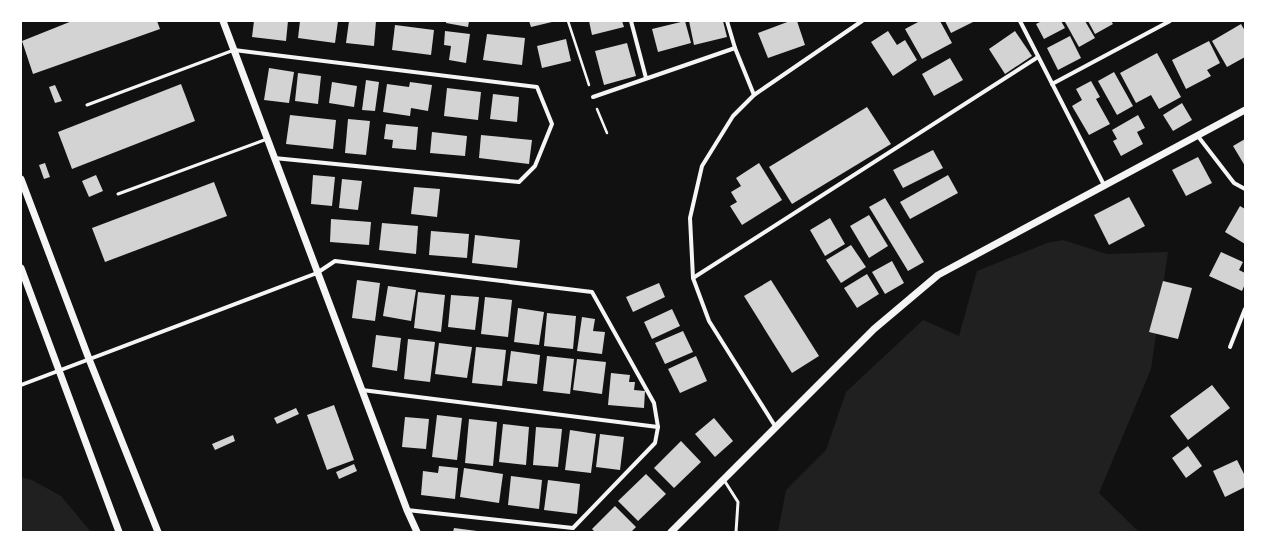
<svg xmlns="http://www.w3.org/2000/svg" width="1266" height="553" font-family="'Nunito Sans',sans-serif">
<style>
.green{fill:#202020}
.building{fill:#d3d3d3}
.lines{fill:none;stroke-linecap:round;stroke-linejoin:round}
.path{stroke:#f5f5f5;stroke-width:2.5}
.service{stroke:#f5f5f5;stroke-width:3}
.minor{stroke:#f5f5f5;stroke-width:4}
.tertiary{stroke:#f5f5f5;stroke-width:7}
</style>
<rect width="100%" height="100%" fill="#111"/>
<g class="green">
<polygon points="1063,240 1107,254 1168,252 1151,369 1099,493 1139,532 778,532 786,490 826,450 846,392 923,320 959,336 977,271 1047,243"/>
<polygon points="21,477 32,480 61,496 91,532 21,532"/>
</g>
<g class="building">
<polygon points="72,21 157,21 160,29 33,74 22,41"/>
<polygon points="254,21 288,21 286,41 252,37"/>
<polygon points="300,21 338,21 335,43 298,38"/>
<polygon points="349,21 376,21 374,46 346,43"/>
<polygon points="446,21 469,21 468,27 446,23"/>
<polygon points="529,21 552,21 552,22 531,27"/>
<polygon points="589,21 622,21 624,27 592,35"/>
<polygon points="685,21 691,43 658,52 652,29"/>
<polygon points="689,21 723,21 727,37 694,45"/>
<polygon points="790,21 797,21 805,45 768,58 758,33"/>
<polygon points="920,21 940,21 952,43 922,59 905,29"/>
<polygon points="945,21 975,21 951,33"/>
<polygon points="1042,21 1061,21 1065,28 1044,39 1036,24"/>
<polygon points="1068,21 1085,21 1095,38 1079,47 1065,22"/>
<polygon points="1088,21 1111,21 1113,24 1095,34"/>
<polygon points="1241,24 1245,31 1245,57 1227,67 1212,41"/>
<polygon points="395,25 434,30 431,55 392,50"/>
<polygon points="445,31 470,34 466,63 449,60 451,46 444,45"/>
<polygon points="888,31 897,45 905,40 917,60 893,76 871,42"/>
<polygon points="1015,31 1032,56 1005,74 989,49"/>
<polygon points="487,34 525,38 522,65 483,60"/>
<polygon points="1070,36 1081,58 1058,70 1047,48"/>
<polygon points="566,39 571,61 542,68 537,46"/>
<polygon points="1209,41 1220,63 1207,70 1211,76 1186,89 1172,60"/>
<polygon points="627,43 636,76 604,85 595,51"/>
<polygon points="1157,53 1181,97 1159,109 1151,95 1136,103 1120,73"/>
<polygon points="950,58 963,80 934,96 922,74"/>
<polygon points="269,68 294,72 289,103 264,100"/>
<polygon points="1114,72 1133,106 1117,115 1098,81"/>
<polygon points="298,73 321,76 318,104 295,101"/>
<polygon points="366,80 379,82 375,111 362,110"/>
<polygon points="1091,81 1100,97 1096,99 1110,124 1089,135 1072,106 1082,100 1076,89"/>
<polygon points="332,82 357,86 354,107 329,103"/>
<polygon points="410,82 432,85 428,111 411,108 410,116 383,112 387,84 409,87"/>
<polygon points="181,84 195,121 72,169 58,132"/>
<polygon points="55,85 62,101 55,103 49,87"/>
<polygon points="447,88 481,92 478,120 444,116"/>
<polygon points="493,94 519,97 517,122 490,119"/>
<polygon points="1182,103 1192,120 1173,131 1163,115"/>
<polygon points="867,107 891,144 792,204 769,167"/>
<polygon points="290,115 336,120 333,149 286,144"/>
<polygon points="1138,115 1145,128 1137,132 1143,144 1121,156 1113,141 1117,139 1112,130"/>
<polygon points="348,119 370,121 366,155 345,153"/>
<polygon points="386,124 418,127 416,150 392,148 393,140 384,139"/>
<polygon points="432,132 467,136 465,156 430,153"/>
<polygon points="481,135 532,140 529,164 479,158"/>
<polygon points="1245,139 1245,166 1233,146"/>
<polygon points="933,150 943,168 903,188 893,170"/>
<polygon points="1198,157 1212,183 1186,196 1172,170"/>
<polygon points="45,163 50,177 44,179 39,165"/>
<polygon points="759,163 782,200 742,225 730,206 737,202 731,192 741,186 736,178"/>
<polygon points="96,175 103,191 89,197 82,181"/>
<polygon points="313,175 335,177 332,206 311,204"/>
<polygon points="948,175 958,193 910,219 900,202"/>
<polygon points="342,179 362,181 358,210 339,208"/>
<polygon points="214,182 227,216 105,262 92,228"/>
<polygon points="414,187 440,189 437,217 411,214"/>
<polygon points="1129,197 1145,226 1109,245 1094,215"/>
<polygon points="885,198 924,262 908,271 869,207"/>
<polygon points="1240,206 1245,209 1245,244 1225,232"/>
<polygon points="869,215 888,246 869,258 850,226"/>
<polygon points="830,218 845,244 825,256 810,230"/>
<polygon points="331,219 371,222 369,245 330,242"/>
<polygon points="382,223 418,226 416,254 379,250"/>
<polygon points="431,231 469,234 467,258 429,255"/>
<polygon points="475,235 520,240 517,268 472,263"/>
<polygon points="851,245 866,267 841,283 826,260"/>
<polygon points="1221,252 1243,262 1239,270 1245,273 1245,284 1242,291 1209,276"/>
<polygon points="892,261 904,283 885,294 872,272"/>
<polygon points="867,274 879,294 857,308 844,288"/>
<polygon points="357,280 380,283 375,321 352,318"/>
<polygon points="771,280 819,356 792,373 744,296"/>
<polygon points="1163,281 1192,288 1178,339 1149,332"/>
<polygon points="659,283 665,297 633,312 626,297"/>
<polygon points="388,286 416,290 411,321 383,316"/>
<polygon points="418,292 445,295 441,332 414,328"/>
<polygon points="451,295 479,297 475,330 448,327"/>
<polygon points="485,297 512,300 508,337 481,334"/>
<polygon points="518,308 544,312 539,345 514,342"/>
<polygon points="672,309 680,326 652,339 644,322"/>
<polygon points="547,313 576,316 573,349 544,346"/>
<polygon points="582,317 595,319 593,331 605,332 602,354 577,351"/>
<polygon points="683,331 693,352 665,364 655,343"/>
<polygon points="376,335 401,338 397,371 372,367"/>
<polygon points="408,339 435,342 430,382 404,379"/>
<polygon points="439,343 472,347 467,378 435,374"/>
<polygon points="476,347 506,350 502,386 472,383"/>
<polygon points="511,351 540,355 537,384 507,381"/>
<polygon points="547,356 574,359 570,394 543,391"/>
<polygon points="696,356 707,381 680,393 668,369"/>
<polygon points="577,359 606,362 602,394 573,390"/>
<polygon points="611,373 630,375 629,382 635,382 634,390 645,391 644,408 608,405"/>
<polygon points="1212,385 1230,408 1188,440 1170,416"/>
<polygon points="334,405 354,460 327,470 307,415"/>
<polygon points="296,408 299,414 277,424 274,418"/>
<polygon points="437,415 462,418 457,460 432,457"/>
<polygon points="405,417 429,419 426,449 402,447"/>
<polygon points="714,418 733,441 715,457 695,434"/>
<polygon points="469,419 497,422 493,466 465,463"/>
<polygon points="503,424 529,427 526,465 499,462"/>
<polygon points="536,427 562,429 558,467 533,465"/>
<polygon points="570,430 596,434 591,473 565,470"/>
<polygon points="600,434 624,437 620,470 596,467"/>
<polygon points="233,435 235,441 215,450 212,444"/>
<polygon points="681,441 701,462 674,488 654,468"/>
<polygon points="1188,446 1202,466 1186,478 1172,458"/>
<polygon points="1237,460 1245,476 1245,487 1225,497 1213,471"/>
<polygon points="354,464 357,471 339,479 336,472"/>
<polygon points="439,466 458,468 455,499 421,495 423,471 438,473"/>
<polygon points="464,468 503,474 499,503 460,497"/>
<polygon points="646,474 666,494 638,521 618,501"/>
<polygon points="511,476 542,480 539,509 508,505"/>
<polygon points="548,480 580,484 577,514 544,510"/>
<polygon points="615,506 636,527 631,532 595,532 592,529"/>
<polygon points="454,528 477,531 477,532 453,532"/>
</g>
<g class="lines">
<g class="path">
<polyline points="568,21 589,85"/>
<polyline points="597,109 607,133"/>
</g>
<g class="service">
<polyline points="87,105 234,50"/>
<polyline points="118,194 267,139"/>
<polyline points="724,480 738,502 736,532"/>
</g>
<g class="minor">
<polyline points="631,21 646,78"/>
<polyline points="727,21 735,48 754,95"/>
<polyline points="1020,21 1104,185"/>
<polyline points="234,50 537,87 552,124 535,166 519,182 274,158"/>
<polyline points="1052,84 1170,21"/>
<polyline points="593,97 735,48"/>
<polyline points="1197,135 1234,183 1245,189"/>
<polyline points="693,278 1038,57"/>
<polyline points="1230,347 1245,309"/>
<polyline points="21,385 317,273 335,261 592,292 654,403 658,427 655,443 573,528 407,510"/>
<polyline points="362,390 658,427"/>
<polyline points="775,426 709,321 693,278 690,218 702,166 733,116 754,95 862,21"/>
</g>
<g class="tertiary">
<polyline points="223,21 407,510 417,532"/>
<polyline points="21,179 89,359 158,532"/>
<polyline points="21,268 119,532"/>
<polyline points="671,532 874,329 938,275 1245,110"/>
</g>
</g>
<rect width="1266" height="553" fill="none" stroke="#ffffff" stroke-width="44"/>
</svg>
